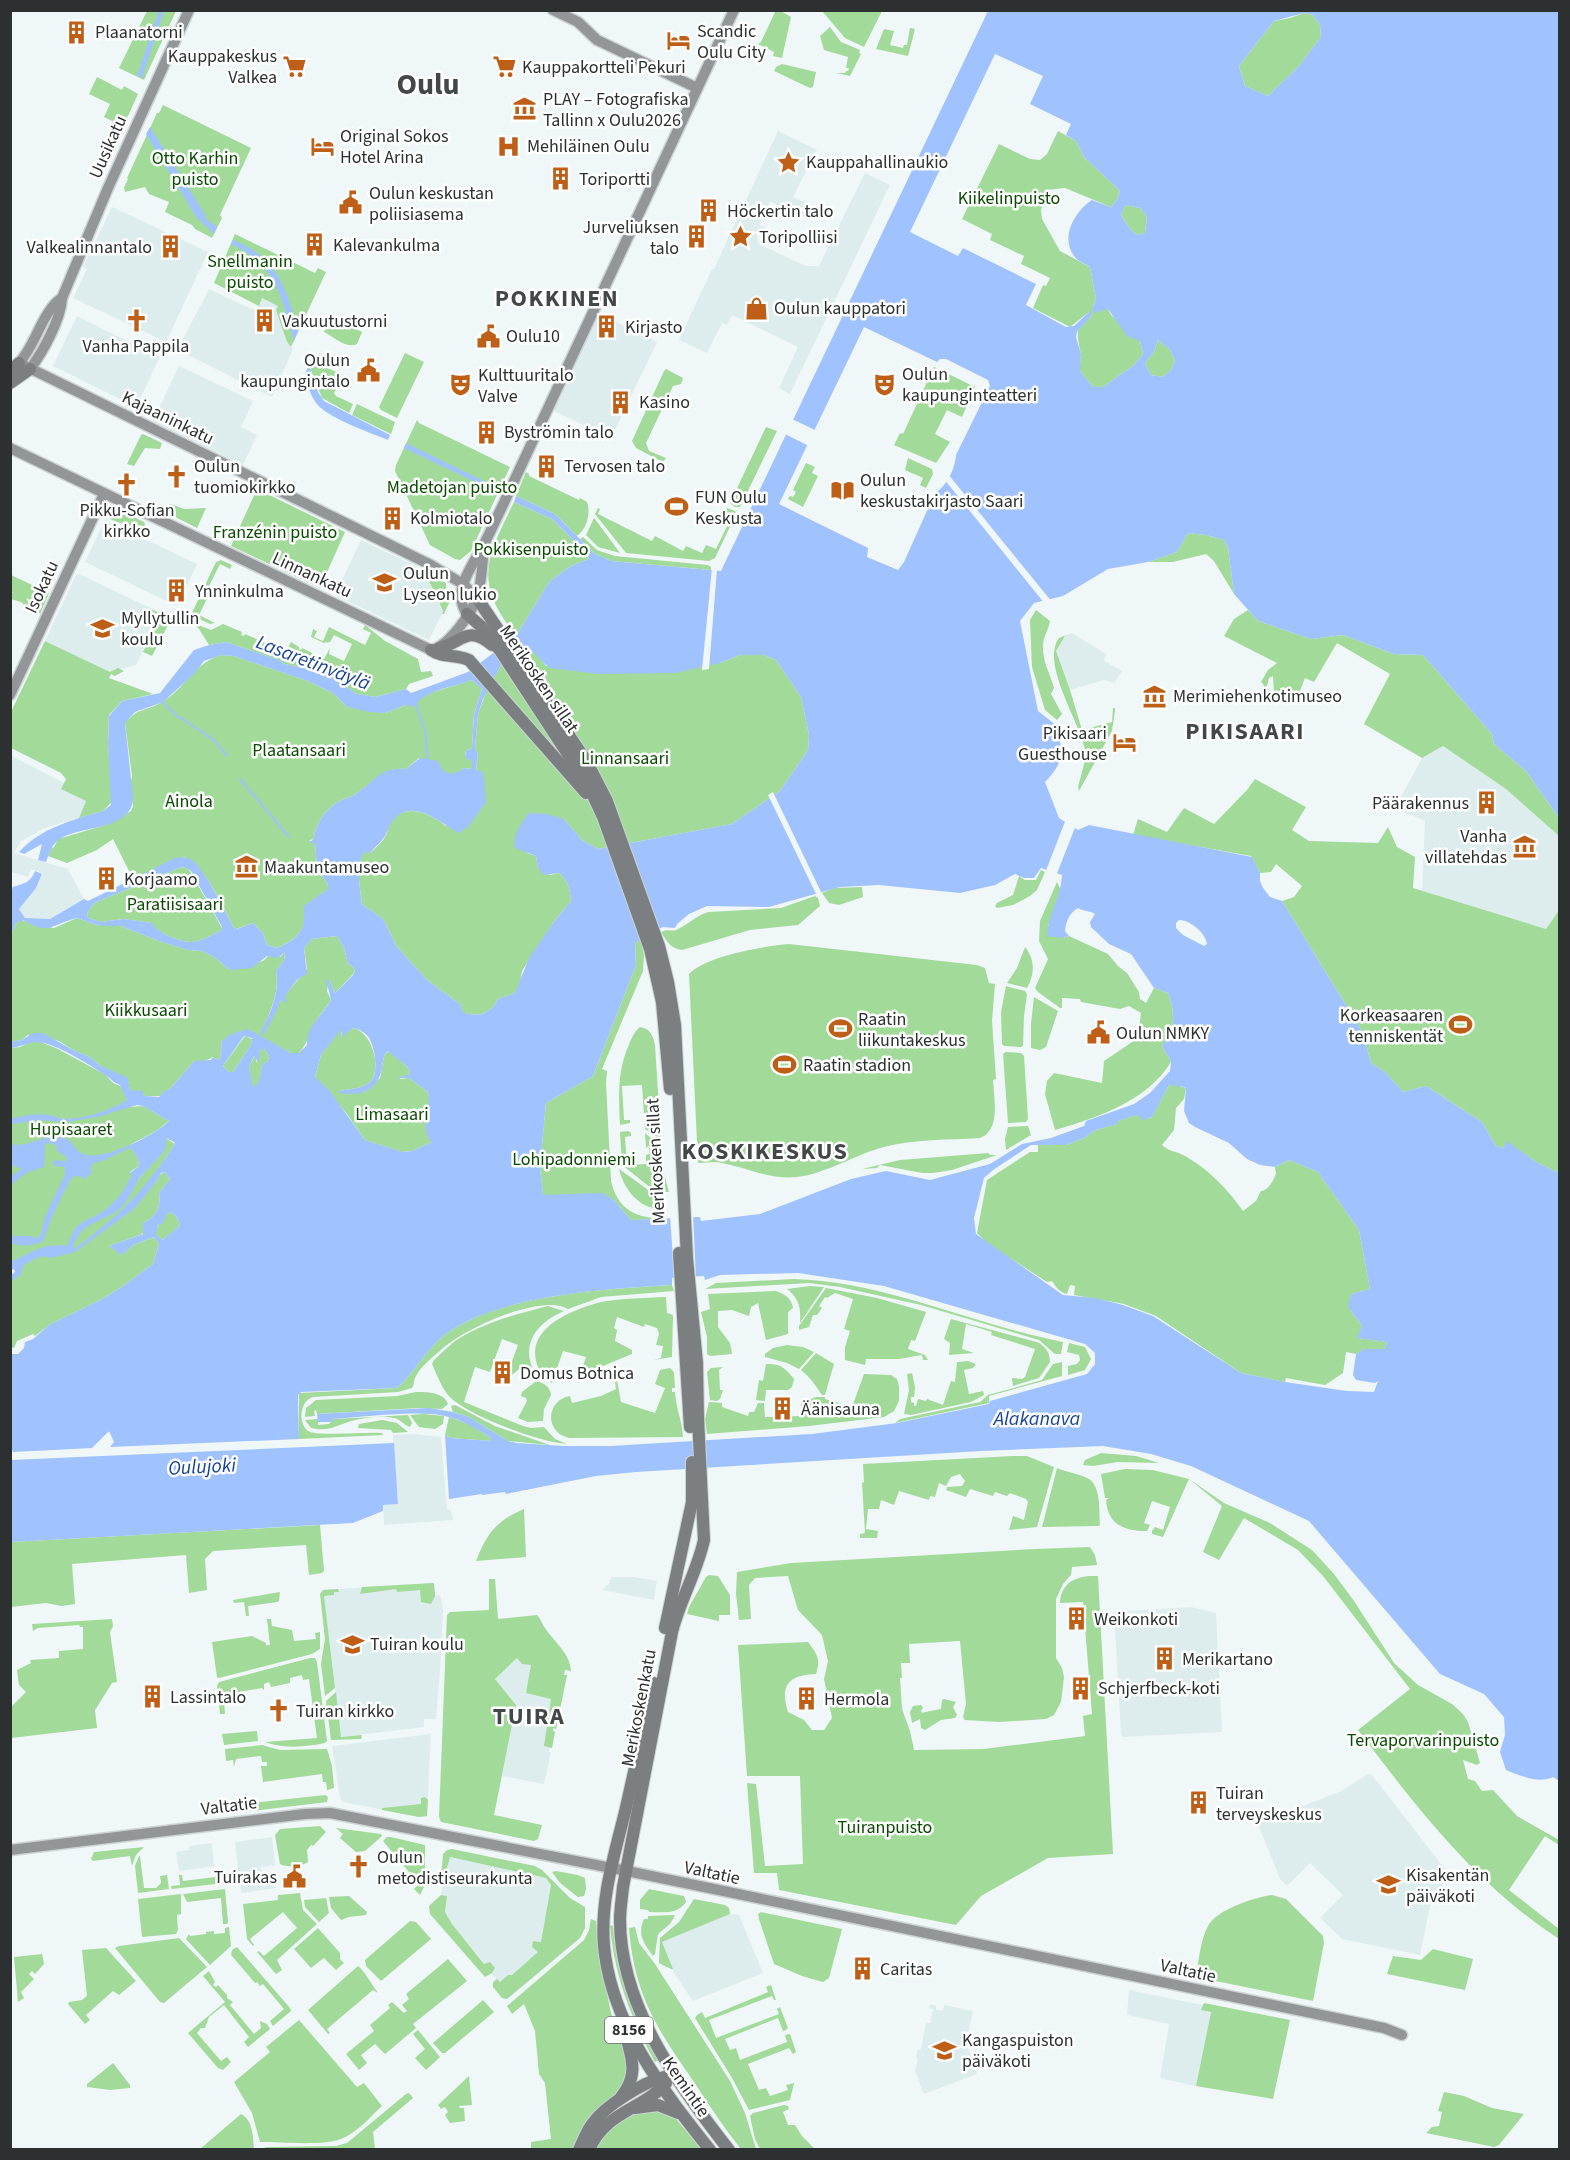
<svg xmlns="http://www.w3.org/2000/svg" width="1570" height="2160" font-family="'Source Sans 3',sans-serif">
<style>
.built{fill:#ddedee}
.green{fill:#a2da9a}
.water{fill:#a0c2fe;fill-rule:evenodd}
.pier{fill:#f0f7f8}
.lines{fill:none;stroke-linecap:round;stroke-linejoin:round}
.stream{stroke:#a0c2fe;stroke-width:2}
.secondary-casing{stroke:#cdd3d4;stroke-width:13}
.primary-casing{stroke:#cdd3d4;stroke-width:14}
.secondary{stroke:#929698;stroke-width:10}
.primary{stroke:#7b7f82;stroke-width:12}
.labels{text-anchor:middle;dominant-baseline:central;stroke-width:5;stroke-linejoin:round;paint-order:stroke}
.shield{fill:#fff;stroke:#6c6e6e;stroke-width:1.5}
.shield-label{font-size:16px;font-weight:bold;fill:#2d3030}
.poi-label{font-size:18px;fill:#2d3030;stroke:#fff;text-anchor:start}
.street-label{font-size:18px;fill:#2d3030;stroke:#fff}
.park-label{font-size:18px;fill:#0a4b02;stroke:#fff}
.water-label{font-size:20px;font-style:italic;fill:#174398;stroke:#fff}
.district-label{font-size:24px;font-weight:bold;letter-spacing:1.5px;fill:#424748;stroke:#fff}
.town-label{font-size:30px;font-weight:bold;fill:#424748;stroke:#fff}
</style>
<rect width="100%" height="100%" fill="#f0f7f8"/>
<g class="built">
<polygon points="778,131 817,150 793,197 811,205 806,217 793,211 792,213 770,201 759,225 766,228 763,234 756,232 759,244 806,266 819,266 865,173 890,185 790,394 779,388 798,347 732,315 727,325 722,323 707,353 679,340 712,269 714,269"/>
<polygon points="112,207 208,252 166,342 73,298 87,269 83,267"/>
<polygon points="209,289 256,311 262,298 278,306 276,310 287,342 293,349 272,397 184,353 180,348 184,337"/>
<polygon points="598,313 657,342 611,438 554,411"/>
<polygon points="77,316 160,357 136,407 53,366"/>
<polygon points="179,366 253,401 241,427 257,435 243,465 153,421"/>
<polygon points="105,520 197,564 177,606 85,562"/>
<polygon points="361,540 424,570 443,612 429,640 335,595"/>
<polygon points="79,574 161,613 136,665 110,672 45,641 76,575"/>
<polygon points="1072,633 1106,654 1104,661 1122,671 1114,683 1104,680 1070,690 1056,651 1065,636"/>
<polygon points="1443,746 1506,789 1559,836 1559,910 1546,929 1422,891 1425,821 1395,808 1422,758"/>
<polygon points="10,755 64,783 62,788 86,801 79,818 45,828 21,841 14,853 68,869 84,899 50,919 25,919 19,912 22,904 36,888 43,873 31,869 28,877 11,872"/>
<polygon points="413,1434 441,1437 447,1509 451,1511 453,1520 384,1525 383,1505 398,1504 393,1435"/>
<polygon points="611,1577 634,1577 657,1581 654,1600 602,1590 609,1584"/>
<polygon points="434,1583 435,1595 439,1595 441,1598 443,1611 440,1672 436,1719 424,1719 424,1727 341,1737 323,1590"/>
<polygon points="1191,1607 1216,1613 1222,1732 1123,1737 1121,1734 1114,1612"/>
<polygon points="517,1658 568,1670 565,1670 564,1675 567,1675 556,1729 553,1728 553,1731 555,1732 552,1748 549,1748 549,1752 551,1752 544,1784 502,1776 516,1705 495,1679"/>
<polygon points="431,1734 427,1816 419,1817 343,1802 340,1798 332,1746"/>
<polygon points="1368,1774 1372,1775 1441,1864 1451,1875 1432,1897 1420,1955 1342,1939 1320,1918 1343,1895 1310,1863 1287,1886 1280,1879 1258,1824 1341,1791"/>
<polygon points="272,1837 275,1865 261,1867 262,1876 275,1874 276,1888 241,1893 235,1842"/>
<polygon points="212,1843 214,1866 179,1871 176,1852 189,1850 189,1846"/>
<polygon points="449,1857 546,1878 551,1885 539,1952 512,1975 508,1975 499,1983 492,1973 495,1968 485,1964 452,1924 445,1912 447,1896 441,1895"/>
<polygon points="730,1914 739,1915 763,1973 693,2001 674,1973 662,1942"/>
<polygon points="1129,1990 1212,2007 1196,2086 1160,2078 1169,2024 1127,2015"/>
<polygon points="930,2004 936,2006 936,2010 943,2011 944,2005 973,2011 966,2043 977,2074 924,2094 915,2071 918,2059 916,2058 917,2051 921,2049 926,2023 930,2023 933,2009 929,2008"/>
</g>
<g class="green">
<polygon points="776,10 781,11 791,17 782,58 773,56 774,52 758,44 761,42"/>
<polygon points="147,11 176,11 144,80 119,68"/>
<polygon points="822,11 882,11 864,47 845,38"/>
<polygon points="1304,13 1313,15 1320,25 1321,37 1299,66 1268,96 1245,86 1239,66 1274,21 1290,18"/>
<polygon points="830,27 841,42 860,50 859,53 861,54 850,76 836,73 845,73 846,71 848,71 849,68 846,68 848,57 824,50 820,36"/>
<polygon points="910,28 915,29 908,56 876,49 884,29 894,31 890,45 903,48 904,45 907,45"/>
<polygon points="782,64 816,72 813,87 810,88 774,71 776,67"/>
<polygon points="97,77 122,90 124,86 138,94 128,116 118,124 104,117 110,104 89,94"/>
<polygon points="163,105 251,148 220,215 222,218 212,238 195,229 192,225 165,212 169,202 149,194 145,187 125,192 124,188 128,179 127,178 157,113 159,113"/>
<path d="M1058 131 1076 141 1084 157 1120 191 1117 200 1111 207 1065 188 1047 190 1041 210 1042 219 1060 251 1090 267 1096 299 1093 306 1108 309 1111 315 1140 341 1143 354 1134 365 1103 387H1093L1080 371C1079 364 1082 357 1080 350 1076 327 1076 333 1092 315L1089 312 1070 327 1033 308 1043 285 1046 286 1050 278 1021 264 1024 256 990 240 992 234 962 219 999 144 1030 159 1040 160 1047 154Z"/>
<path d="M1126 205 1140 208 1147 217 1145 233 1138 235C1130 231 1125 222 1121 214Z"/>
<polygon points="235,234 315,273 318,268 326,272 291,347 287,342 276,310 278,306 262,298 259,306 214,283"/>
<path d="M332 317 362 332 357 344C346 349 334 337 324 332Z"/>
<polygon points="1158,340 1170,350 1175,361 1171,370 1163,377 1151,375 1145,363 1154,352"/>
<polygon points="405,353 424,362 397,418 381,410 379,407"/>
<polygon points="311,361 339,373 341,380 334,393 336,396 353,404 349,413 322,398 309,365"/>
<polygon points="934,367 975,387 962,417 947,410 935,434 950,442 936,463 894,445 900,433 903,434"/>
<polygon points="666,369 683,378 681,384 673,386 646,443 649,451 666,458 663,462 636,448 632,441 664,371"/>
<polygon points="357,404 395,422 391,434 352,415"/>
<polygon points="417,420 419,423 510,467 471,551 460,560 455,559 430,545 395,471 396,465"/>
<polygon points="766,427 777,431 740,507 735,507 730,503"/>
<polygon points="143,434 162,443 160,449 145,448 134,466 127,464 141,435"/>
<polygon points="908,458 932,469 933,474 926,488 920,485 923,478 905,470"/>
<polygon points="806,463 815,467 812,473 818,476 803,507 788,499 790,496 793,497 796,492 793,490"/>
<path d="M526 472 529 474V476L579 500 580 498 587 502C591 513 587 529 577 536L555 514 516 496Z"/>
<polygon points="257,489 345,532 320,588 231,546"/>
<path d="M514 502 552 519 587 554 589 559 571 566 550 581 516 636C473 581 486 559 514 502Z"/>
<polygon points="171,504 184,509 206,508 197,528 161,510"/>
<polygon points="598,508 600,509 598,514 652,541 655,536 683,551 686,546 702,553 706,545 716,549 731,518 724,514 727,508 735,511 736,514 715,558 709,561 626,553 595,514"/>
<polygon points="117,509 144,522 146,527 143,532 110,519 113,510"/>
<polygon points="594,518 595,519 620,553 598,547 586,535"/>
<polygon points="1188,533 1206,535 1224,540 1228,548 1234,594 1214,561 1206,554 1173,562 1148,562 1177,552"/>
<polygon points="583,537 597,550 615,556 708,565 711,567 711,570 611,561 594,553 580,539"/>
<polygon points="221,560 232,565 230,569 220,564 209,586 212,588 199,615 215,623 210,624 191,615 216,562"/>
<polygon points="424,570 446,583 446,592 450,601 444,614 442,614 443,611"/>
<path d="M11 575 49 593 40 614C36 607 33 600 26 598L33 609 32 612 21 602 11 599V593H14L11 592Z"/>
<polygon points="141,604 171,619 152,656 143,652 157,622 145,617 149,608"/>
<path d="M1036 610 1050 621C1049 629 1043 637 1043 645 1042 661 1050 673 1054 688L1051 694 1062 714 1057 720 1045 710 1032 667 1030 620Z"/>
<polygon points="1248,610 1258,621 1311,639 1343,635 1394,654 1423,655 1492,734 1494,744 1526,771 1559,818 1559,836 1506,789 1443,746 1422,758 1364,724 1390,674 1337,643 1314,682 1305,678 1298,696 1298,700 1296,703 1274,692 1273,676 1269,678 1267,686 1261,693 1264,685 1261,682 1268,670 1277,663 1224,636 1234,619"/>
<polygon points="193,623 211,630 223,624 242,632 241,635 244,636 245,634 286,652 291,642 299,647 299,649 301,650 302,648 324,659 330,648 329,654 344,661 352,644 334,635 330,642 324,643 311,637 313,629 317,631 314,637 323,641 329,627 365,645 371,633 363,629 365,625 385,641 418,659 421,672 431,671 433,676 409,684 406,689 375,697 357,694 325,673 285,664 279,660 226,642 209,645 199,629"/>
<path d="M1072 633 1065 636 1056 651 1070 690 1082 730 1112 722 1113 708H1115V711L1112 731 1079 791 1078 787C1081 775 1086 762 1085 750 1080 722 1040 663 1059 638Z"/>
<polygon points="45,641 110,672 118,668 124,671 115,676 111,674 109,678 153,694 122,701 109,715 108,743 112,802 103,811 79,818 86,801 61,789 66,779 61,773 11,748 10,714"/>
<path d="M525 649 535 652 546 666 720 663 740 655 755 654 764 655 776 660 801 697 809 735 808 750 780 791 732 824 598 849 582 840 564 819 527 853 536 856 538 868 550 875 559 873C569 881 570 890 571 901L553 923 522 971 520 984 515 993 498 999C491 1014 477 1018 462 1012L460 1004 427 980 397 947 383 919 362 904C360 886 355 868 364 851L370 853C375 848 383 842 386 835 388 833 387 829 389 826 401 800 430 813 446 826L476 771 478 754 475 748 478 714 486 692 501 665Z"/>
<path d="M221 655 234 656 308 681 333 693 347 707 385 713 417 701 430 693 472 680 482 689 474 714 472 748 466 751 465 756 472 761V769L464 768 454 775 447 774 419 758 406 769C381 767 376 781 357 793 352 797 346 798 340 801 327 807 315 824 314 838L309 841 315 842 317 867 328 885V889L305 906C306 931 299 938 277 948L267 945 263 933 253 923 236 929 234 928C224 909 205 865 184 857L133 879 113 839 97 850 67 863 48 856 51 849 54 847 58 839 109 824 131 811 133 806 130 786 132 776 125 723C140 706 145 712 162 702 184 690 195 662 221 655Z"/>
<polygon points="1255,779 1306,807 1292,830 1309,841 1378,843 1388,827 1397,847 1415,857 1413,888 1546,929 1559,910 1559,1173 1536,1162 1507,1142 1503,1148 1496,1146 1482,1122 1426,1086 1403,1092 1385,1072 1371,1063 1363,1033 1282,901 1294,897 1302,886 1276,864 1271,872 1260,873 1251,856 1133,835 1138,819 1167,832 1184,808 1214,824 1247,790"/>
<path d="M181 867 186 868 190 871 222 928V930C213 934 199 943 190 942 178 941 158 934 151 923L124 919 101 922 88 918 87 913 94 903Z"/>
<polygon points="1041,870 1045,872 1037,890 1030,896 1013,905 997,908 995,906 997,903 1013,895 1019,876 1025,880 1036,880"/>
<path d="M1057 882 1061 890 1048 926 1063 938 1069 936 1108 954 1118 966 1127 973 1139 992 1140 999 1146 1003 1154 988 1168 993C1176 1015 1175 1027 1162 1046L1171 1062C1147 1101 1097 1118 1055 1130L1045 1094 1047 1081 1054 1073 1102 1083 1104 1061 1138 1038 1141 1013 1129 1006 1120 1009 1081 1002 1080 999 1062 998V1008H1060L1038 992 1035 988 1048 959 1039 941 1040 921Z"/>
<polygon points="862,887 863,897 839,905 829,903 822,893 834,888"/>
<path d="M815 896 818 898 820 906 798 925 750 930 682 950C670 948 667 942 661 932 668 928 669 932 676 930 687 925 696 916 708 912L781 908Z"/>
<path d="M77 918 100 926H121L159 941 188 950 202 951 214 957 230 970 263 961 268 956 280 957 285 952 284 960 276 971C280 992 270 1013 261 1032L264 1033 281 1000 307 969 304 948 312 939 337 936 344 948 348 964 352 966 355 970 353 974 335 993 329 980 327 991 331 1000C326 1008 320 1014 316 1021 310 1032 308 1043 299 1053H291L248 1030 222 1041 220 1058 218 1060 213 1057 205 1061H194L170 1089 162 1093 161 1096H145L142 1093 130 1090 128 1081 101 1066 88 1056 73 1050 59 1041 49 1038 28 1035 22 1040 11 1042V936L16 923 22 920 29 923 54 928Z"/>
<path d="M641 939 644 956 643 971 602 1069 607 1071 606 1083 611 1181C618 1211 637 1218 665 1219L631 1220 614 1200 543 1196 540 1166 546 1103 593 1076 636 965 635 943Z"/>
<path d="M789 944 977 965 985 968 989 983 995 984 992 1021 996 1079 993 1080C994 1098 1001 1130 980 1138 950 1140 913 1139 884 1147 856 1154 826 1174 797 1177 768 1180 744 1166 716 1162 711 1162 704 1163 698 1163L689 974C706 956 764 946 789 944Z"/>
<path d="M1025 947C1035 959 1035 974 1027 988L1007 983 1017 968Z"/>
<polygon points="1006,986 1025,991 1027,994 1024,1016 1023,1046 1021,1047 1004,1046 1002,1044 1001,1012"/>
<polygon points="1034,997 1058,1011 1046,1047 1040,1050 1031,1048 1031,1024"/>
<path d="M640 1027C650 1028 653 1036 655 1045L662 1154 660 1159 669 1192H656L622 1165 620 1132 628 1131 631 1133V1136L625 1137 627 1165 646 1164V1155L649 1154V1146L646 1148 645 1133 652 1139 657 1137 645 1129 642 1085 622 1086 624 1120H630V1123L620 1125C619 1097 617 1073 628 1047 631 1039 634 1032 640 1027Z"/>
<path d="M353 1028C372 1032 382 1067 371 1081 364 1089 349 1089 339 1091L364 1092 380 1078 384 1056 388 1051C395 1057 402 1061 409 1069L410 1074 399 1079 409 1078 428 1092 430 1101 427 1115 432 1142 412 1151 401 1152 365 1140 347 1114 315 1077 321 1055 339 1031 342 1030 341 1037Z"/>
<polygon points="245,1036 252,1039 251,1045 233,1072 229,1072 223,1066"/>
<path d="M30 1042H41L58 1049 106 1075 113 1083 122 1087 126 1096 128 1107 143 1106 169 1121 156 1131 130 1145 138 1158 139 1166 130 1172 138 1180 166 1144V1138L175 1144 149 1183 157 1181 158 1176 164 1172 170 1179 159 1193C161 1208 157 1216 143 1223V1233L140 1235 109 1246 124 1253 133 1245 154 1237 159 1244 153 1264 126 1284 106 1297 49 1325 35 1336 33 1334 17 1341 14 1348 11 1347V1281L21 1265 11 1270V1048L20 1047Z"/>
<polygon points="260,1049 264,1049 269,1056 268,1061 262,1065 260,1080 266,1071 268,1081 263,1085 259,1082 256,1086 252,1087 249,1067 255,1055 257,1063"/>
<polygon points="1006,1052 1021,1053 1024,1056 1028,1119 1026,1122 1008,1123 1003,1054"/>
<path d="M1169 1085H1176L1186 1088 1184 1099 1176 1108 1174 1130 1162 1145C1171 1153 1174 1150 1183 1155 1206 1167 1228 1189 1243 1211L1256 1201 1261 1191C1268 1191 1273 1181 1276 1174L1275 1167 1289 1160 1318 1172 1359 1230 1370 1289 1351 1294 1350 1310 1362 1326 1358 1338 1387 1342 1384 1349H1364L1356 1354 1346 1352 1343 1373 1325 1385 1286 1378 1285 1382 1241 1373 1156 1316 1124 1304 1074 1295 1075 1286 1070 1285 1067 1294C1059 1292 1057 1288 1052 1281L1047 1282 987 1243 977 1233 987 1180 1030 1152H1038V1145H1066L1084 1138 1096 1130 1116 1124 1117 1121 1137 1115 1141 1117 1151 1118Z"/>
<polygon points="1028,1126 1031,1135 1006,1150 1005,1139 1008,1127"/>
<polygon points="988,1153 990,1155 997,1155 952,1170 933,1173 922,1173 880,1165 877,1168 862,1169 900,1160"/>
<path d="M619 1169 647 1189 663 1209C640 1210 624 1190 619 1169Z"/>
<path d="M170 1212 176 1216 180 1224C177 1230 168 1235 163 1240L155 1235C158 1225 161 1217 170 1212Z"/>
<path d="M794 1279C883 1281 975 1325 1063 1342L1061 1354H1055L1039 1340 921 1305 840 1287 809 1283 705 1289 716 1283Z"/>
<path d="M672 1285 674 1291 601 1297 568 1309C541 1293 464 1329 442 1349 434 1356 421 1366 416 1376 413 1381 415 1384 412 1388L398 1392 313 1397C307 1399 303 1404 302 1411 300 1418 303 1429 310 1432 323 1436 366 1432 382 1433L383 1435 299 1439V1393L397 1388C416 1371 429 1345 450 1331 506 1294 606 1289 672 1285Z"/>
<path d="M810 1286 824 1287 800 1323C801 1308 799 1298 787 1289Z"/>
<polygon points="826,1288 877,1298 926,1312 915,1341 911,1340 908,1349 925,1355 928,1360 923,1360 922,1355 899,1359 866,1359 865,1365 845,1360 845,1347 850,1331 844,1329 853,1299 835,1293 827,1298 825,1297 819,1306 822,1308 817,1315 813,1315 809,1327 799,1330 799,1326"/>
<path d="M776 1291C785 1294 792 1299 793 1308L788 1312V1334L766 1340 758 1303 751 1307 749 1316 732 1310 718 1311V1327L730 1343 732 1354 710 1356 707 1354V1337L701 1312 710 1309 708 1294Z"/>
<path d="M666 1297 667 1313 673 1315 672 1357 653 1360 661 1358 663 1346 656 1345 659 1334 657 1328 645 1324 644 1327 617 1317 614 1328 617 1330 615 1341 632 1350V1354L591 1371 581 1372 586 1357 563 1351 552 1383C541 1376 535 1365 535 1352 536 1323 578 1308 601 1302 622 1298 645 1298 666 1297Z"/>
<path d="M548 1306 564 1311C546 1319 529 1332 529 1353 529 1361 533 1368 533 1376L531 1378 523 1366 508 1378 506 1377 518 1345 502 1339 490 1372 475 1367 464 1402 523 1426 531 1428 544 1427 555 1439 567 1444C538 1442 476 1418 453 1400 443 1392 437 1375 432 1364L434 1360C441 1354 447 1347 455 1341 482 1323 517 1314 548 1306Z"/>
<path d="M951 1319 1037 1342C1045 1346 1050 1352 1050 1362L1039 1378 1013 1386 1012 1378 1022 1379 1025 1377 1035 1349 991 1335 992 1332 966 1324 962 1349 974 1353 949 1355 950 1343 944 1339Z"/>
<polygon points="1069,1343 1085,1347 1091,1359 1085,1370 1068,1375 1068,1366 1077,1364 1080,1360 1079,1355 1067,1352"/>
<polygon points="787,1345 803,1347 814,1352 799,1369 787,1363 765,1357 765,1354 773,1348"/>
<path d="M816 1353 834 1364 825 1395H822C815 1385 811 1378 801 1370Z"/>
<polygon points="968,1361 976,1364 973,1368 964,1370 969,1394 983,1391 984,1395 971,1402 911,1415 904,1414 909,1390 907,1374 912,1373 915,1387 914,1397 911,1397 911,1402 914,1403 914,1406 916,1406 918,1399 926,1401 927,1399 943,1405 951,1381 955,1382 957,1362"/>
<polygon points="1062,1362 1062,1376 989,1396 989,1403 895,1423 900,1419 980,1402 988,1395 1042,1380 1053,1364"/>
<path d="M766 1364C781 1363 786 1369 794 1379L792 1387 788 1390H766L765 1401 756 1400 759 1380 763 1381Z"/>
<polygon points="723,1367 719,1370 720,1390 723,1390 720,1399 717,1401 710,1400 707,1372 711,1368"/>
<path d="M670 1368 674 1372 675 1388H672V1392H675C676 1409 682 1419 683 1437L569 1438C544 1432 546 1400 570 1396L572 1403 601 1396 616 1389 615 1382 617 1380 621 1402 655 1413 665 1388 655 1384 660 1370Z"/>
<polygon points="864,1374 891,1375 897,1379 899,1386 899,1401 894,1411 884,1417 809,1426 707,1434 705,1419 709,1402 722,1403 722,1407 748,1416 749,1412 754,1412 758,1403 764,1403 765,1417 801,1416 801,1403 816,1397 825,1397 825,1399 852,1407"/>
<path d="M535 1382C542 1380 551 1388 551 1395L544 1409 543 1421 528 1422 518 1418 527 1401 526 1398 521 1396 522 1392Z"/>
<path d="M416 1392C427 1392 444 1392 448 1404L442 1409 418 1408 317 1414 316 1410 314 1411 315 1416 305 1417 306 1408 316 1400 397 1396Z"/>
<polygon points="455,1405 495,1426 550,1445 508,1441 469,1417 453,1412 451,1406"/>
<polygon points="424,1414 444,1416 443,1424 435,1429 419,1427 410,1415"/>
<path d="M408 1415 412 1423 410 1427C404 1425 400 1419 394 1418 382 1415 363 1418 351 1421 335 1426 329 1432 311 1428L305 1420 318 1419V1425L329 1424 334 1419Z"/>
<polygon points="449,1417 471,1425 491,1438 491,1441 451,1438 445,1435"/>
<polygon points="382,1420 397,1423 408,1432 393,1433 391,1430 358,1428 359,1424"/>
<polygon points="1101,1453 1136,1456 1159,1463 1118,1462 1093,1466 1083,1465 1085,1460"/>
<polygon points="1013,1456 1027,1456 1054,1467 1037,1527 1009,1530 1013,1516 1024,1520 1028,1502 1026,1499 1010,1493 1007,1496 995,1492 993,1496 970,1489 966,1497 946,1490 947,1487 962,1486 965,1481 960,1474 951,1477 946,1486 939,1483 935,1497 930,1496 929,1500 899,1491 894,1505 881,1500 879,1509 868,1509 866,1529 878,1531 877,1538 860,1538 860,1534 865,1533 862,1483 864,1482 863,1464"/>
<path d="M1057 1468C1066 1472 1081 1474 1089 1479 1101 1486 1099 1511 1100 1524L1099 1526 1042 1527Z"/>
<path d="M1125 1469 1153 1470 1189 1479 1224 1503 1270 1523 1312 1550 1334 1574 1354 1601 1394 1663 1418 1685 1452 1704 1463 1714 1468 1722 1480 1763 1477 1765 1463 1760 1468 1779 1475 1781 1482 1791 1493 1790 1517 1816 1559 1840V1845L1545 1836 1509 1890 1559 1929V1939C1476 1885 1417 1808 1358 1730L1410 1689 1323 1576 1298 1550 1244 1518 1219 1560 1203 1552 1222 1506 1189 1479 1163 1537 1152 1534V1531L1155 1527 1163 1530 1170 1507 1152 1501 1144 1523 1150 1525 1147 1531C1124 1531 1108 1525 1106 1500L1109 1498H1105L1101 1474Z"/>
<path d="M524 1509 526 1557 476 1561C487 1533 496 1521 524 1509Z"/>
<polygon points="320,1525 324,1571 322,1573 309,1575 306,1545 213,1551 205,1559 207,1590 189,1593 186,1555 72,1564 75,1604 62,1606 46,1603 11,1607 11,1542"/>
<path d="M1090 1547 1095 1555 1097 1565 1072 1567 1071 1575 1063 1584 1056 1599V1658L1062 1668 1064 1677 1061 1702 1054 1715 1046 1719 999 1722 965 1720 963 1717 966 1704 960 1641 909 1644 910 1663H901L902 1678H900L902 1709 910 1731 914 1750 984 1749 1085 1736 1083 1716 1092 1714 1083 1602 1060 1603C1061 1581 1078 1575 1098 1576L1113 1854 1048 1858 981 1896 956 1925 779 1890 777 1873H754L747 1783 756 1784 765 1866 803 1864 800 1776H747L738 1645 808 1642C817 1654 821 1659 816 1674 790 1675 779 1684 788 1712L804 1720 812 1730H824L832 1718 824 1679 828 1661 822 1635 798 1610 788 1576 755 1578 749 1585 751 1619 739 1620 736 1594 737 1572 791 1563 1035 1549Z"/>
<polygon points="709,1575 718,1576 730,1595 730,1615 719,1615 719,1621 687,1614 689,1607 706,1577"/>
<path d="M489 1579H495L498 1619 537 1615C541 1619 542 1624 545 1628 555 1643 570 1653 571 1671L565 1670 564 1675H567L556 1729 553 1728V1731L555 1732 552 1748 544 1746 551 1699 526 1693 531 1665 522 1664 517 1658 495 1679 516 1705 494 1815 542 1825 538 1839 534 1841 441 1822 439 1817 447 1615 450 1612 489 1610Z"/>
<polygon points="434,1583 435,1596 431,1604 421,1602 420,1590 397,1592 396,1589 360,1594 362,1587"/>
<polygon points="338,1589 339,1592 334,1592 334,1595 324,1596 335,1688 325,1696 321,1664 325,1639 320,1594 323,1590"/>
<polygon points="280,1592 279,1601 277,1602 248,1606 249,1616 246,1616 244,1602 234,1603 233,1600"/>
<polygon points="112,1619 113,1626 110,1632 117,1682 112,1683 95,1710 97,1728 11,1738 11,1707 26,1692 19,1685 17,1670 31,1663 30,1660 59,1658 59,1651 83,1649 83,1627 80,1627 79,1625 38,1628 33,1631 32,1624"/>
<polygon points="267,1619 271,1619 272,1626 292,1630 294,1641 316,1639 315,1633 320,1632 320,1649 312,1654 219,1678 217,1677 212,1642 252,1636 266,1643 266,1645 270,1645"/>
<path d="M310 1658H315L317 1662 327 1741 325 1743C306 1747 284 1749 265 1742L317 1738 309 1679 303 1680 302 1675 290 1678V1683L271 1687 269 1682 264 1684V1690L262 1688 233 1693 234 1699 224 1701 225 1714H220L217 1686 219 1682Z"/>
<polygon points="336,1692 341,1737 362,1735 361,1739 331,1740 326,1701"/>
<path d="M944 1699 956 1702 953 1707 957 1715 955 1718 941 1720 925 1730 921 1728 920 1719 912 1723 910 1712 913 1706 921 1705 923 1708 921 1711 922 1713C924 1712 940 1709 941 1709L942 1700Z"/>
<polygon points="257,1731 258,1741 224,1745 222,1734"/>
<polygon points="262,1745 280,1750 327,1749 332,1766 334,1788 327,1790 326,1782 323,1782 322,1774 263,1782 261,1766 267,1766 267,1762 262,1762 261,1756 236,1759 234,1767 233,1760 226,1761 225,1749"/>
<polygon points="325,1795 328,1797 327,1802 319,1803 234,1813 231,1807 233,1805"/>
<polygon points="425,1797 428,1800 427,1816 419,1817 382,1810 382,1808 421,1804 421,1798"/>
<path d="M320 1826 326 1832 313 1846 311 1845 307 1850 308 1862C302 1866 287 1868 280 1864L275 1835 280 1829Z"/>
<polygon points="336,1828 381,1834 382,1836 365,1851 356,1852 340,1838 343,1834"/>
<polygon points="387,1837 391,1837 425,1845 425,1885 420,1895 414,1889 419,1884 383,1841"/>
<polygon points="144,1847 136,1855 132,1866 130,1856 93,1861 91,1859 94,1852"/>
<polygon points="452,1849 535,1866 542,1870 570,1898 585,1907 585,1928 580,1938 507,1999 502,1998 493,1987 493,1982 497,1979 500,1982 508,1975 512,1975 538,1952 532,1947 533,1941 541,1942 551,1885 546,1878 450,1857 444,1879 441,1880 443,1854 447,1850"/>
<polygon points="139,1856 140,1856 144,1888 156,1888 161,1883 160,1876 167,1875 169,1889 138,1893 135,1866"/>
<polygon points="222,1870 224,1883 172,1889 171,1886 180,1885 179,1875 182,1875 183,1881 215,1877 215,1871"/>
<polygon points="556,1871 578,1875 585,1878 586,1889 584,1896 578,1897 560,1883 552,1872"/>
<polygon points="225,1889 228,1922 227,1924 223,1924 221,1898 187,1902 183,1894"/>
<path d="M649 1889 684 1896 686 1902C677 1915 663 1912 649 1912L648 1910 640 1909V1900Z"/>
<polygon points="300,1893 303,1910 317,1924 277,1960 282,1970 276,1974 257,1952 259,1951 264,1956 297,1928 283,1912 250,1939 254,1945 253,1946 247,1939 243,1904 278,1900 278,1895"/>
<polygon points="181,1894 181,1914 177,1915 178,1930 176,1934 142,1937 138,1899"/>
<polygon points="441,1895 447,1896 445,1912 452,1924 484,1964 490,1962 495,1968 492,1973 485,1977 430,1914 429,1906"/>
<path d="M1272 1895 1286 1899 1323 1936 1324 1943 1313 2001 1196 1977C1199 1960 1200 1941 1208 1926 1216 1910 1255 1897 1272 1895Z"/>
<polygon points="349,1896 367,1912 366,1915 349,1917 341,1920 331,1908 329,1897"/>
<polygon points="326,1898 329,1913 319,1922 305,1907 304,1900"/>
<polygon points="694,1899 725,1905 729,1908 730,1914 662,1942 673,1969 671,1969 659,1963 660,1938 679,1922"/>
<polygon points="761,1912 842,1929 829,1978 823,1982 802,1976 774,1964 759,1919 758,1914"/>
<path d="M675 1915 670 1924 658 1934 655 1954 653 1956C644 1943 637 1935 644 1919H648V1916Z"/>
<polygon points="591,1919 596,1921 599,1953 611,2013 622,2039 629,2063 624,2086 597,2110 586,2121 574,2149 512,2149 531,2148 531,2142 551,2139 545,2083 539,2074 535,2031 524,2004 512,2014 507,2006 584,1940 589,1930"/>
<polygon points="410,1921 416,1922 431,1939 381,1981 366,1966 365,1960"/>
<path d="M610 1925 613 1926C616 1976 638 2016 659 2060L655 2062C631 2018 614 1976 610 1925Z"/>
<polygon points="229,1927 231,1946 210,1965 186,1939 189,1934 190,1936 206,1934 206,1932 214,1931 214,1934 225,1933 225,1928"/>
<path d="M635 1927 639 1943 655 1964 730 2081 745 2113 756 2149H741C724 2128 709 2105 694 2082 657 2029 634 1994 629 1928Z"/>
<polygon points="318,1928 340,1953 340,1959 344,1963 336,1970 324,1958 311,1968 294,1949"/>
<polygon points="179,1938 207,1967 164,2003 160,2002 115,1948 119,1946"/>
<polygon points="237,1947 290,2008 291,2011 273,2026 270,2021 284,2009 263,1984 260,1986 257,1982 255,1983 231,1955 232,1950"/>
<polygon points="106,1948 136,1981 119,1995 113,1991 86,2015 90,2020 85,2024 68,2004 69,2002 82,2000 87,1996 82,1950"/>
<polygon points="1433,1949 1473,1959 1465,1990 1387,1974 1393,1956 1421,1960"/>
<polygon points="42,1954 44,1964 35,1974 32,1971 29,1974 34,1979 21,1992 24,1998 18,2002 14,1957"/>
<polygon points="448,1959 467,1981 413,2024 416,2028 385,2054 375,2044 361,2055 367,2063 359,2070 346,2054 374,2031 370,2025 390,2008 388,2005 392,2002 404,2013 407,2011 402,2005 409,1999 406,1994"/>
<path d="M358 1966C367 1974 371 1984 378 1993L373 1990 327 2029 330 2033 328 2034 308 2010Z"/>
<polygon points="209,1971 215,1982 213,1985 216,1987 218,1985 227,1995 227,1998 233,2002 230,2005 254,2034 261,2028 260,2021 267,2024 270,2029 248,2047 244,2042 249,2037 224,2005 209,2017 205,2028 201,2028 197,2033 221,2061 227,2057 231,2062 223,2070 218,2068 188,2033 225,2002 203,1976"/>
<polygon points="771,1985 776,2000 774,2000 772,1996 709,2020 716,2038 779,2014 777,2009 780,2007 788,2028 786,2030 783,2031 778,2018 725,2039 730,2050 736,2048 740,2060 787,2042 785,2035 790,2034 796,2052 793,2054 789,2048 748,2064 759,2090 766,2088 770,2096 788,2090 786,2085 794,2083 790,2100 749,2110 732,2078 695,2018 697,2015 702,2012 705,2018 768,1992 766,1987"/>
<polygon points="483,2000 494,2012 445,2053 442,2053 433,2043"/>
<polygon points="1204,2003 1290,2020 1273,2099 1196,2086 1211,2012 1201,2010"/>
<path d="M299 2020 357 2087 364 2083 382 2106C370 2117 357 2133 341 2139 324 2146 281 2142 260 2142L252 2113 234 2082 270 2052 266 2047Z"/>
<polygon points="418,2030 440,2057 426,2070 415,2058 425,2049 413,2034"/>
<polygon points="113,2063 130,2085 130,2088 110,2090 87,2087 87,2084"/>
<polygon points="469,2076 472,2105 459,2106 460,2108 464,2108 465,2121 450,2123 445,2115 448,2112 445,2107 441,2109 438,2105"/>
<polygon points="1444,2092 1464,2096 1492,2108 1524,2114 1499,2145 1494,2147 1426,2133 1432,2127 1439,2126 1442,2112 1438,2111"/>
<polygon points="409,2093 413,2098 373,2132 375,2149 260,2149 267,2147 336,2146 347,2143 406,2094"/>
<polygon points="784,2105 788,2106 789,2109 783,2112 788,2125 795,2125 802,2136 815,2149 760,2149 755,2139 750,2116 753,2113"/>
<path d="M651 2108 672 2114 701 2149 596 2150C606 2128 628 2112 651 2108Z"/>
<path d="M241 2114C253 2120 253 2137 254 2149H200Z"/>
</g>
<g class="water">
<polygon points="159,11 164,11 142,78 137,76"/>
<path d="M988 11H1559V818L1526 771 1494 744 1492 734 1423 655 1394 654 1343 635 1311 639 1258 621 1234 594 1228 548 1224 540 1206 535 1188 533 1177 552 1148 562 1108 569 1063 596 1034 603 1020 621 1038 711 1057 726C1063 752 1064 763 1045 782L1059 818 1078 830 1089 825 1252 857 1260 873V881L1263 888 1270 897 1282 901 1363 1033 1371 1063 1385 1072 1403 1092 1426 1086 1482 1122 1496 1146 1503 1148 1507 1141 1536 1162 1559 1173V1781L1553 1777C1539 1784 1521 1776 1506 1770L1500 1752 1505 1735 1504 1717 1484 1694 1440 1674 1309 1521 1191 1466 1151 1454 1103 1446 981 1451 636 1472 596 1476 506 1494 505 1492 482 1495V1494L449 1499 445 1435 451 1438 491 1441V1438C476 1428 462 1420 445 1416 416 1410 364 1417 334 1419L331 1422H318L317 1414 429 1408 453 1412 469 1417 508 1441 517 1443 564 1446H610L812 1434 897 1423 989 1404 990 1401 1087 1374 1095 1364V1353L1085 1344 884 1286 798 1273 720 1275 705 1280 704 1276 672 1278V1285C606 1289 507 1294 450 1331 429 1345 416 1371 397 1388L301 1392 298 1395 299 1439 110 1447 114 1442 109 1431 92 1448 13 1452 10 1444 11 1354H18L24 1348 25 1342 33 1339 49 1325 106 1297 126 1284 153 1264 159 1244 154 1237 133 1245 122 1255 109 1246 143 1234V1223C157 1216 161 1208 159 1193L170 1179 164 1172 161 1173 156 1182 134 1209 75 1252 50 1258 44 1256 34 1259 23 1266 21 1275 11 1281V1275L15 1272 14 1269 11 1270V1262C29 1253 46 1242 67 1246 78 1218 79 1226 102 1212 116 1203 125 1189 132 1175L130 1173 139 1166 138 1158 131 1148C117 1152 108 1161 93 1163L90 1168 92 1172 85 1179C79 1176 76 1174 70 1180L54 1212 43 1241C32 1246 23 1247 11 1243V1236H28L37 1238 41 1234 45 1217 65 1174V1167L55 1166 52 1162 58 1160 66 1162 67 1157 57 1151V1146L50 1143 45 1144 44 1167 28 1172 11 1185V1176L22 1169 11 1165V1144C25 1148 38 1137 55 1137 76 1138 69 1145 81 1153 100 1164 155 1135 169 1121L143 1106 137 1105 97 1117 66 1122 39 1120 11 1124V1119C22 1116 37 1113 49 1115 55 1116 61 1119 67 1119 88 1118 110 1110 127 1100L120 1085C112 1082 112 1079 105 1075 90 1065 55 1043 38 1042 28 1042 20 1047 11 1048V1042L22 1040 33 1033H43L73 1050 88 1056 101 1066 126 1077 128 1079 130 1090 143 1091V1094L145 1096 159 1097 164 1091 170 1089 194 1061 211 1060 213 1057 218 1060 220 1058 222 1041 231 1034 248 1029 291 1053H299L307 1045C307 1025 321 1017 331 1000L326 979 329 980 335 993 353 975 355 970 352 966 348 964 344 948 337 936 312 939 304 948 307 974C295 978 293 987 285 996L287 1003 281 1000 275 1014 264 1034 260 1033C270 1014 280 993 276 971L284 960 285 952 278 958 267 956 252 968 230 970 214 957 202 951 188 950 159 941 121 926H100L77 918C52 924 49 936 23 920L16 923 11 936V891L13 887C25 883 30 883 35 871L42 874 36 888 19 909 25 918 50 919 84 899 88 901 175 858C182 857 187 856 193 861 207 873 225 911 234 928L237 929 253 923 263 933 267 945 277 948C299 938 306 931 304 906L328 889V885L317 867 315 843H309L314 838C315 824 327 807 340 801 346 798 352 797 357 793 377 780 379 767 406 769L420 758 438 761C443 776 453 776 464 768L472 769V761L465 757 466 751 472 748 474 714 482 689 472 680C457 686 421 691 415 707L406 705 385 713 370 712 347 707 333 693 308 681 234 656 221 655 204 661 194 674 163 702 135 712 125 723 133 797C133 831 81 825 60 839 52 844 49 854 46 862L38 860 42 844 24 854 19 852C41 828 72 820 103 811L111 805 108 743 109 716 122 701 160 693 194 650 209 645 226 642 279 660 285 664 325 673 357 694 375 697 406 689 411 693 468 672 516 636 550 581 571 566 589 559 587 554 552 519 514 502 516 496 555 514 594 553 611 561 721 571ZM1304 13 1313 15 1320 25 1321 37 1299 66 1268 96 1245 86 1239 66 1274 21ZM995 54 1043 76 1030 104 1071 124 1066 135 1076 141 1084 157 1120 191 1117 200 1111 207 1092 200C1075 211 1060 237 1074 256 1077 261 1086 264 1090 267L1096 299 1092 309 1094 313 1108 309 1127 336 1140 341 1143 354 1134 365 1103 387H1093L1080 371 1081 354 1076 337 1077 332 1092 315 1090 311 1074 326 1066 327 1026 305 1036 284 963 248 958 256 910 232ZM1126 205 1140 208 1147 217 1145 233 1138 235C1130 231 1125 222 1121 214ZM864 327 937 362 940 359H946L988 380 990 386 956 455C955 469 947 486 935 493L904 562 898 570 867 557 868 548 779 504ZM1158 340 1170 350 1175 361 1171 370 1163 377 1151 375 1145 363 1154 352ZM525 649C538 651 540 663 551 668L599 674 675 673 720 663 740 655H764L776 660 801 697 809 735 808 750 780 791 732 824 598 849 582 840 564 819 547 814 529 813C520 825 513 834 515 848L536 856 538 868 544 875 559 873C569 881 570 890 571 901L553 923 529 958 515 993 498 999C491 1014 477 1018 463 1012L460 1004 427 980 397 947 383 919 362 904C360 887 355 868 364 852L370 853C374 848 381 842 385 836 388 832 388 827 391 823 410 795 439 822 459 833L469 826 486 802 483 772 476 770 478 754 475 748 478 714 483 699 501 665ZM181 867 186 868 191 871 222 927V930C213 934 199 943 190 942 178 941 158 934 152 923L124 919 101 922 88 918 87 913 94 903ZM1041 868 1062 875C1061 898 1048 914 1047 936L1063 938 1069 936 1065 931C1066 922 1069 913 1078 908 1083 912 1090 910 1095 914L1090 922 1091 927 1109 944 1131 954 1154 988 1168 993C1176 1015 1175 1027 1162 1046L1171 1062 1170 1071 1150 1093 1134 1104 1086 1121 1084 1126 1051 1138 1022 1144 990 1164 930 1180 886 1171 851 1179 760 1214 701 1221 700 1217 631 1220 614 1200 603 1193 543 1195 540 1166 546 1103 593 1076 636 965 635 943 663 927 675 928 677 924 689 914 707 906 769 907 840 887 879 885 960 893 995 885 1015 874 1024 878H1034ZM1179 920C1190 920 1205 932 1207 944L1204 946 1183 935 1176 928V923ZM353 1028C359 1029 366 1033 369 1038 375 1048 379 1072 371 1081 364 1089 348 1089 339 1091V1093C361 1096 377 1092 382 1068 383 1061 383 1055 388 1051 395 1058 402 1061 409 1069L410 1074 397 1078H409L428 1092C432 1108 418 1129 432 1142L412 1151 402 1152 365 1140 329 1090 315 1077 321 1055 340 1031H342L341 1038ZM244 1036 252 1038 251 1045 233 1072H229L223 1066ZM260 1049H264L269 1056 268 1061 262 1065 259 1082 253 1087 249 1067 254 1056 259 1063ZM1169 1085H1176L1178 1088 1181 1086 1186 1088 1184 1111 1189 1123 1195 1127 1229 1143 1247 1159 1260 1165 1275 1167 1289 1160 1318 1172 1359 1230 1370 1289 1351 1294 1348 1307 1362 1326 1357 1338 1387 1342 1384 1349H1364L1356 1354 1353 1375 1356 1380 1375 1383 1378 1381 1374 1392 1347 1391 1285 1382 1241 1373 1153 1316 1123 1305 1095 1298 1063 1295 976 1234 974 1218 984 1178 993 1170 1031 1145H1066L1084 1138 1096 1130 1117 1124 1118 1121 1137 1115 1143 1120 1152 1117ZM166 1138 174 1142 175 1144C145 1190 121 1214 77 1247L73 1248C79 1223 99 1223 117 1211 128 1203 132 1190 138 1180 145 1170 162 1157 166 1147 166 1144 166 1141 166 1138ZM170 1212 176 1216 180 1224C177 1230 168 1234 163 1240L156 1235 158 1225 163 1223 166 1215Z"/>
<polygon points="150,127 206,216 205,218 217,227 214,234 197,218 146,134"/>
<path d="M233 240C277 257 287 289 298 331L294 341C282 297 276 265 231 244Z"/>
<path d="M309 365 318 392 324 401 390 435 388 440C371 433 328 418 317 404 310 396 308 384 305 374Z"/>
<polygon points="406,443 500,489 499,493 404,448"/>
<polygon points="394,1443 398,1504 383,1505 383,1511 353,1523 11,1542 11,1460"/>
</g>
<g class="pier">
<polygon points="898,190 901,191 859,279 802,397 800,396"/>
<polygon points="792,419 817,431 809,446 785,434"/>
<polygon points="948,474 1052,602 1045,604 944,479"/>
<polygon points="712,568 717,569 709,669 702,670"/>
<polygon points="773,792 822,894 817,896 768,795"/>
<polygon points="1066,819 1076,825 1056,876 1045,873"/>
<polygon points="693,1214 696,1279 675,1280 675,1286 670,1216"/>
</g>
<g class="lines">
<g class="stream">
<polyline points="163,702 178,717 183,719 215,741 227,756"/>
<polyline points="416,704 425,731 428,760"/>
<polyline points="240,779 289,837"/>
</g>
<defs>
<g id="secondary">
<polyline points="553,10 578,22 597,40 697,88"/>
<path d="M62 298C42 311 36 345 19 363L431 565 463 584 477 598"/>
<path d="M30 369C43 352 61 319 62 298L108 188 189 10"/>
<path d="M10 448 431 650C448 647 472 613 477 597 482 582 482 564 484 549"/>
<path d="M467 614C451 591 473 565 484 544 490 533 495 521 501 509L734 10"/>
<polyline points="10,695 104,494"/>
<polyline points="10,1850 305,1814 330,1813 627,1871 1384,2028 1402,2035"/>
</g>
<g id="primary">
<polyline points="10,371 19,363"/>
<polyline points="10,383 30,369"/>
<path d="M477 598 587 762 607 801 659 946 668 982 675 1025 687 1258 697 1363 698 1418 704 1540C697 1572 680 1600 672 1632L623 1887C622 1898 620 1909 620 1920 620 2006 678 2085 729 2150"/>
<polyline points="467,614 483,628 501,652 588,785 603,817 650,949 662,1002 670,1089"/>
<path d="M439 648C462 643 467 624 492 645"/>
<path d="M431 650C442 658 457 654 469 660L586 793"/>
<polyline points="679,1253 690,1427"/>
<polyline points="665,1628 692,1502 692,1462"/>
<path d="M654 1683C644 1726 635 1769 625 1812 614 1856 600 1901 604 1946 611 2024 663 2091 710 2150"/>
<path d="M621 2097C640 2074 631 2057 625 2032"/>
<polyline points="635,2108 658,2105 678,2113"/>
<path d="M579 2150C583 2141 586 2132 592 2124 606 2105 642 2083 664 2077"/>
<path d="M589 2150C605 2111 643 2110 666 2083"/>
</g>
</defs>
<use href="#secondary" class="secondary-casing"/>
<use href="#primary" class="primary-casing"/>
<use href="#secondary" class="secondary"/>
<use href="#primary" class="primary"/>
</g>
<defs>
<symbol id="building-bare" viewBox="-9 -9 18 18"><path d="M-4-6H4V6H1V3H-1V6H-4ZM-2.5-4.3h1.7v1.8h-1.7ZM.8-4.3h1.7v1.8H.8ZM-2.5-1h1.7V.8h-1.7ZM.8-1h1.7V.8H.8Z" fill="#be5f17" stroke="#fff" stroke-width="2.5" paint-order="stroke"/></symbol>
<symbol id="hotel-bare" viewBox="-9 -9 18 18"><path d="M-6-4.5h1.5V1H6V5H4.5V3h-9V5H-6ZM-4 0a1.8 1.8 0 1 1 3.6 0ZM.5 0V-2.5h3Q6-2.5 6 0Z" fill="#be5f17" stroke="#fff" stroke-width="2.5" paint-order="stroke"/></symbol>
<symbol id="supermarket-bare" viewBox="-9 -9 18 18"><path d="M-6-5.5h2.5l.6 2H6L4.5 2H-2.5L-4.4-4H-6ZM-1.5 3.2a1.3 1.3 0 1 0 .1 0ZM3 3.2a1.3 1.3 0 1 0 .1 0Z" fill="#be5f17" stroke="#fff" stroke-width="2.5" paint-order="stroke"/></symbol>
<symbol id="museum-bare" viewBox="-9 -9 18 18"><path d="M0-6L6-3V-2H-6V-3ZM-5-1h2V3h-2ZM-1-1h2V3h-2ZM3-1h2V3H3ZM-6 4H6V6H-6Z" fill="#be5f17" stroke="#fff" stroke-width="2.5" paint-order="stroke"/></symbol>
<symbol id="hospital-bare" viewBox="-9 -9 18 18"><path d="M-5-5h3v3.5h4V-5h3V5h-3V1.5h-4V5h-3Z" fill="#be5f17" stroke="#fff" stroke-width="2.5" paint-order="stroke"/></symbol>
<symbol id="sight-bare" viewBox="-9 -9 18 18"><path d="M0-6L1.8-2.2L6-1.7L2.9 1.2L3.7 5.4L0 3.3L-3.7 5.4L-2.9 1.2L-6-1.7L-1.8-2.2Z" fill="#be5f17" stroke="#fff" stroke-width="2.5" paint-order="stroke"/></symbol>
<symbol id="civic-bare" viewBox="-9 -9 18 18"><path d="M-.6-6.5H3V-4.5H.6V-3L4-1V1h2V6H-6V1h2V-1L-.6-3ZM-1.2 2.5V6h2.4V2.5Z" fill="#be5f17" stroke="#fff" stroke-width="2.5" paint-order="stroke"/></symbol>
<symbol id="shop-bare" viewBox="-9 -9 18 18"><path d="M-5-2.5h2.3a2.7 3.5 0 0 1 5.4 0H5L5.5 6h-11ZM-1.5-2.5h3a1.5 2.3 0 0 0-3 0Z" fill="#be5f17" stroke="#fff" stroke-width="2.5" paint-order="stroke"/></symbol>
<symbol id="church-bare" viewBox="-9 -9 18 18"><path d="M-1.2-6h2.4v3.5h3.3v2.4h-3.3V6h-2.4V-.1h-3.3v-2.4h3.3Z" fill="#be5f17" stroke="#fff" stroke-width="2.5" paint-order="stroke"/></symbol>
<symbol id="theatre-bare" viewBox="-9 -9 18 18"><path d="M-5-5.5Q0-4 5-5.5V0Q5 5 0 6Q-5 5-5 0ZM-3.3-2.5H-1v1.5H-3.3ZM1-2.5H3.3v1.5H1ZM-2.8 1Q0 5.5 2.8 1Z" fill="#be5f17" stroke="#fff" stroke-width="2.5" paint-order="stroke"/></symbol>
<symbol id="library-bare" viewBox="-9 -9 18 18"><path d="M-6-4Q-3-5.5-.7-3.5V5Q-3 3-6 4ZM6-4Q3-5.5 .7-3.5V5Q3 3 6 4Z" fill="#be5f17" stroke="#fff" stroke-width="2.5" paint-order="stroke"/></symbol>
<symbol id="stadium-bare" viewBox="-9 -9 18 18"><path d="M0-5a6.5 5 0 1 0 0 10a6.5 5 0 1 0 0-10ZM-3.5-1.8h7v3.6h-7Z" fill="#be5f17" stroke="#fff" stroke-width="2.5" paint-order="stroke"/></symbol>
<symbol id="school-bare" viewBox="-9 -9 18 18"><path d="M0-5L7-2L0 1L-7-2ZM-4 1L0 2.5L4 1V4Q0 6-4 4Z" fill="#be5f17" stroke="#fff" stroke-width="2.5" paint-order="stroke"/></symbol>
</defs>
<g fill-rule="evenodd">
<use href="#building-bare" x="60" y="16" width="33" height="33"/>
<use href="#hotel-bare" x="662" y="24" width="33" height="33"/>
<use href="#supermarket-bare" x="278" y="50" width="33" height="33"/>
<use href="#supermarket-bare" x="488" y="50" width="33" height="33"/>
<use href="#museum-bare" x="508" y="92" width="33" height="33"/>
<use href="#hotel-bare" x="306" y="130" width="33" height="33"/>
<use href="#hospital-bare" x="492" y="130" width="33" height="33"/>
<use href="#sight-bare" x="772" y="146" width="33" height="33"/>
<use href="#building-bare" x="544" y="162" width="33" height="33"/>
<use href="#civic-bare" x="334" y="186" width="33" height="33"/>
<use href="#building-bare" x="692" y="194" width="33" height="33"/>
<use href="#building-bare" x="680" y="220" width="33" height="33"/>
<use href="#sight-bare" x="724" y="220" width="33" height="33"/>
<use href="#building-bare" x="298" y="228" width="33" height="33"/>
<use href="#building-bare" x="154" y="230" width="33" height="33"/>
<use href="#shop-bare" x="740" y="292" width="33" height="33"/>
<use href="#church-bare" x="120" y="304" width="33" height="33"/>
<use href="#building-bare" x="248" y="304" width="33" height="33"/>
<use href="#building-bare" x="590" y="310" width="33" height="33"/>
<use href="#civic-bare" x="472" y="320" width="33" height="33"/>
<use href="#civic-bare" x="352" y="354" width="33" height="33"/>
<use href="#theatre-bare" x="868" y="368" width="33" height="33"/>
<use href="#theatre-bare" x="444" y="368" width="33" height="33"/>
<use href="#building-bare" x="604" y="386" width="33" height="33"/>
<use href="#building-bare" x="470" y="416" width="33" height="33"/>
<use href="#building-bare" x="530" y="450" width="33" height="33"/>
<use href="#church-bare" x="160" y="460" width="33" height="33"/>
<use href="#church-bare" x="110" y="468" width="33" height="33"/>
<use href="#library-bare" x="826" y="474" width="33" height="33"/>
<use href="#stadium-bare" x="660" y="490" width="33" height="33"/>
<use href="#building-bare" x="376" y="502" width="33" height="33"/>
<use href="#school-bare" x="368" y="566" width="33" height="33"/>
<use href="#building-bare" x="160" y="574" width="33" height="33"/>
<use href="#school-bare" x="86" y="612" width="33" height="33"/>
<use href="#museum-bare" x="1138" y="680" width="33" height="33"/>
<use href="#hotel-bare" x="1108" y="726" width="33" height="33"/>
<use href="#building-bare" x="1470" y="786" width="33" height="33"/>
<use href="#museum-bare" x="1508" y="830" width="33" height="33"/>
<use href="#museum-bare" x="230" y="850" width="33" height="33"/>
<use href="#building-bare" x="90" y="862" width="33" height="33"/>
<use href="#stadium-bare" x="1444" y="1008" width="33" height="33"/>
<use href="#stadium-bare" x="824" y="1012" width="33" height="33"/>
<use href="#civic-bare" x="1082" y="1016" width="33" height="33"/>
<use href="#stadium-bare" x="768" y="1048" width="33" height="33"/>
<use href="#building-bare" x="486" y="1356" width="33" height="33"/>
<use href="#building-bare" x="766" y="1392" width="33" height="33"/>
<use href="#building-bare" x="1060" y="1602" width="33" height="33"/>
<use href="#school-bare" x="336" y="1628" width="33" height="33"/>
<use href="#building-bare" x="1148" y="1642" width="33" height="33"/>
<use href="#building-bare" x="1064" y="1672" width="33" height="33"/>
<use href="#building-bare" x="136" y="1680" width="33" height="33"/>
<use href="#building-bare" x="790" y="1682" width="33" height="33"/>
<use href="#church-bare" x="262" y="1694" width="33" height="33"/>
<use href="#building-bare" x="1182" y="1786" width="33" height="33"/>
<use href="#church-bare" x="342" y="1850" width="33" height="33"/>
<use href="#civic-bare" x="278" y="1860" width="33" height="33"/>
<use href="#school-bare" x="1372" y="1868" width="33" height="33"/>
<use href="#building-bare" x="846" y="1952" width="33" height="33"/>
<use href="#school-bare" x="928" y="2034" width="33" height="33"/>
</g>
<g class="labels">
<rect class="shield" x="605" y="2017" width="48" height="26" rx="4.5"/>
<g class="shield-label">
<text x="629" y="2030">8156</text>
</g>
<g class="poi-label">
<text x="697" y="31">Scandic<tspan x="697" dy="21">Oulu City</tspan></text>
<text x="95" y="32">Plaanatorni</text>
<text x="277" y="56" text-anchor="end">Kauppakeskus<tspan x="277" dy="21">Valkea</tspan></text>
<text x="522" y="67">Kauppakortteli Pekuri</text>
<text x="543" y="99">PLAY – Fotografiska<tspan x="543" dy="21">Tallinn x Oulu2026</tspan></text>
<text x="340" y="136">Original Sokos<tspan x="340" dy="21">Hotel Arina</tspan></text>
<text x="527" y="146">Mehiläinen Oulu</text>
<text x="806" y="162">Kauppahallinaukio</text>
<text x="579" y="179">Toriportti</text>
<text x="369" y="193">Oulun keskustan<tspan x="369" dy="21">poliisiasema</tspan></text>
<text x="727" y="211">Höckertin talo</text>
<text x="679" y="227" text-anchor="end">Jurveliuksen<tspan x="679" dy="21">talo</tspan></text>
<text x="759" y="237">Toripolliisi</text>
<text x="333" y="245">Kalevankulma</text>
<text x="152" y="247" text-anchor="end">Valkealinnantalo</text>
<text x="774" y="308">Oulun kauppatori</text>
<text x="282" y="321">Vakuutustorni</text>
<text x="625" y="327">Kirjasto</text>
<text x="506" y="336">Oulu10</text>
<text x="136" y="346" text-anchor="middle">Vanha Pappila</text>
<text x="350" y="360" text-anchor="end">Oulun<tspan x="350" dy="21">kaupungintalo</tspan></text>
<text x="902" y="374">Oulun<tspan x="902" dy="21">kaupunginteatteri</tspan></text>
<text x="478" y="375">Kulttuuritalo<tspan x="478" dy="21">Valve</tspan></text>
<text x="639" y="402">Kasino</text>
<text x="504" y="432">Byströmin talo</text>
<text x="194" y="466">Oulun<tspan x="194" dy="21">tuomiokirkko</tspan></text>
<text x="564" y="466">Tervosen talo</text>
<text x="860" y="480">Oulun<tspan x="860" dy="21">keskustakirjasto Saari</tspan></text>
<text x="695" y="497">FUN Oulu<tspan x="695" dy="21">Keskusta</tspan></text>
<text x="127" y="510" text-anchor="middle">Pikku-Sofian<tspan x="127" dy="21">kirkko</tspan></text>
<text x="410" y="518">Kolmiotalo</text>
<text x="403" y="573">Oulun<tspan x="403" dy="21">Lyseon lukio</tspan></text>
<text x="195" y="591">Ynninkulma</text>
<text x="121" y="618">Myllytullin<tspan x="121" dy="21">koulu</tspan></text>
<text x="1173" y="696">Merimiehenkotimuseo</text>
<text x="1107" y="733" text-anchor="end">Pikisaari<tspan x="1107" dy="21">Guesthouse</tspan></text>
<text x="1469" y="803" text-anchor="end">Päärakennus</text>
<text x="1507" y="836" text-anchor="end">Vanha<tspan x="1507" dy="21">villatehdas</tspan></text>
<text x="264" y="867">Maakuntamuseo</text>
<text x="124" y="879">Korjaamo</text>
<text x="1443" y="1015" text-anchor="end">Korkeasaaren<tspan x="1443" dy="21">tenniskentät</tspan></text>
<text x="858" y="1019">Raatin<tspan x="858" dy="21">liikuntakeskus</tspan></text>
<text x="1116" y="1033">Oulun NMKY</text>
<text x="803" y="1065">Raatin stadion</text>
<text x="520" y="1373">Domus Botnica</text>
<text x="801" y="1409">Äänisauna</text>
<text x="1094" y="1619">Weikonkoti</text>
<text x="370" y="1644">Tuiran koulu</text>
<text x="1182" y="1659">Merikartano</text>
<text x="1098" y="1688">Schjerfbeck-koti</text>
<text x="170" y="1697">Lassintalo</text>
<text x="824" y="1699">Hermola</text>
<text x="296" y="1711">Tuiran kirkko</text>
<text x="1216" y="1793">Tuiran<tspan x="1216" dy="21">terveyskeskus</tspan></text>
<text x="377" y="1857">Oulun<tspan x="377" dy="21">metodistiseurakunta</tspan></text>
<text x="1406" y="1875">Kisakentän<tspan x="1406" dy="21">päiväkoti</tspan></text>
<text x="277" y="1877" text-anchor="end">Tuirakas</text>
<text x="880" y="1969">Caritas</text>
<text x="962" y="2040">Kangaspuiston<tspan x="962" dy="21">päiväkoti</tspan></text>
</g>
<g class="street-label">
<text transform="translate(108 147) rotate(-66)">Uusikatu</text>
<text transform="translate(168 418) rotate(26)">Kajaaninkatu</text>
<text transform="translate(312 575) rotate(25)">Linnankatu</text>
<text transform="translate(42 587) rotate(-65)">Isokatu</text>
<text transform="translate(539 679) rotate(56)">Merikosken sillat</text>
<text transform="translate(656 1161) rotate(-93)">Merikosken sillat</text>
<text transform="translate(639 1708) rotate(-79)">Merikoskenkatu</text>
<text transform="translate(229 1806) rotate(-7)">Valtatie</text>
<text transform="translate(712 1873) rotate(12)">Valtatie</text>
<text transform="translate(1188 1971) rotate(12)">Valtatie</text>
<text transform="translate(686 2087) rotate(55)">Kemintie</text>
</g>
<g class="park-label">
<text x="195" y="158">Otto Karhin<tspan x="195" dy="21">puisto</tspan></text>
<text x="1009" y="198">Kiikelinpuisto</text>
<text x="250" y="261">Snellmanin<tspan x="250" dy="21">puisto</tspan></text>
<text x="452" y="487">Madetojan puisto</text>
<text x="275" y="532">Franzénin puisto</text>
<text x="531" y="549">Pokkisenpuisto</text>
<text x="299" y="750">Plaatansaari</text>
<text x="625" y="758">Linnansaari</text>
<text x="189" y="801">Ainola</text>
<text x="175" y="904">Paratiisisaari</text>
<text x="146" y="1010">Kiikkusaari</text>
<text x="392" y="1114">Limasaari</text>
<text x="71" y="1129">Hupisaaret</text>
<text x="574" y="1159">Lohipadonniemi</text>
<text x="1423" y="1740">Tervaporvarinpuisto</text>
<text x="885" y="1827">Tuiranpuisto</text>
</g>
<g class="water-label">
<text transform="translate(313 663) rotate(21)">Lasaretinväylä</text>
<text x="1037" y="1419">Alakanava</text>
<text transform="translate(202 1467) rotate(-3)">Oulujoki</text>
</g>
<g class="district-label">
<text x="557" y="298">POKKINEN</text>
<text x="1245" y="731">PIKISAARI</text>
<text x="765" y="1151">KOSKIKESKUS</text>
<text x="529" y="1716">TUIRA</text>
</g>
<g class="town-label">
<text x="428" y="84">Oulu</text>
</g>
</g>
<rect width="1570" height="2160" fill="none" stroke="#2d3030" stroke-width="24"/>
</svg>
